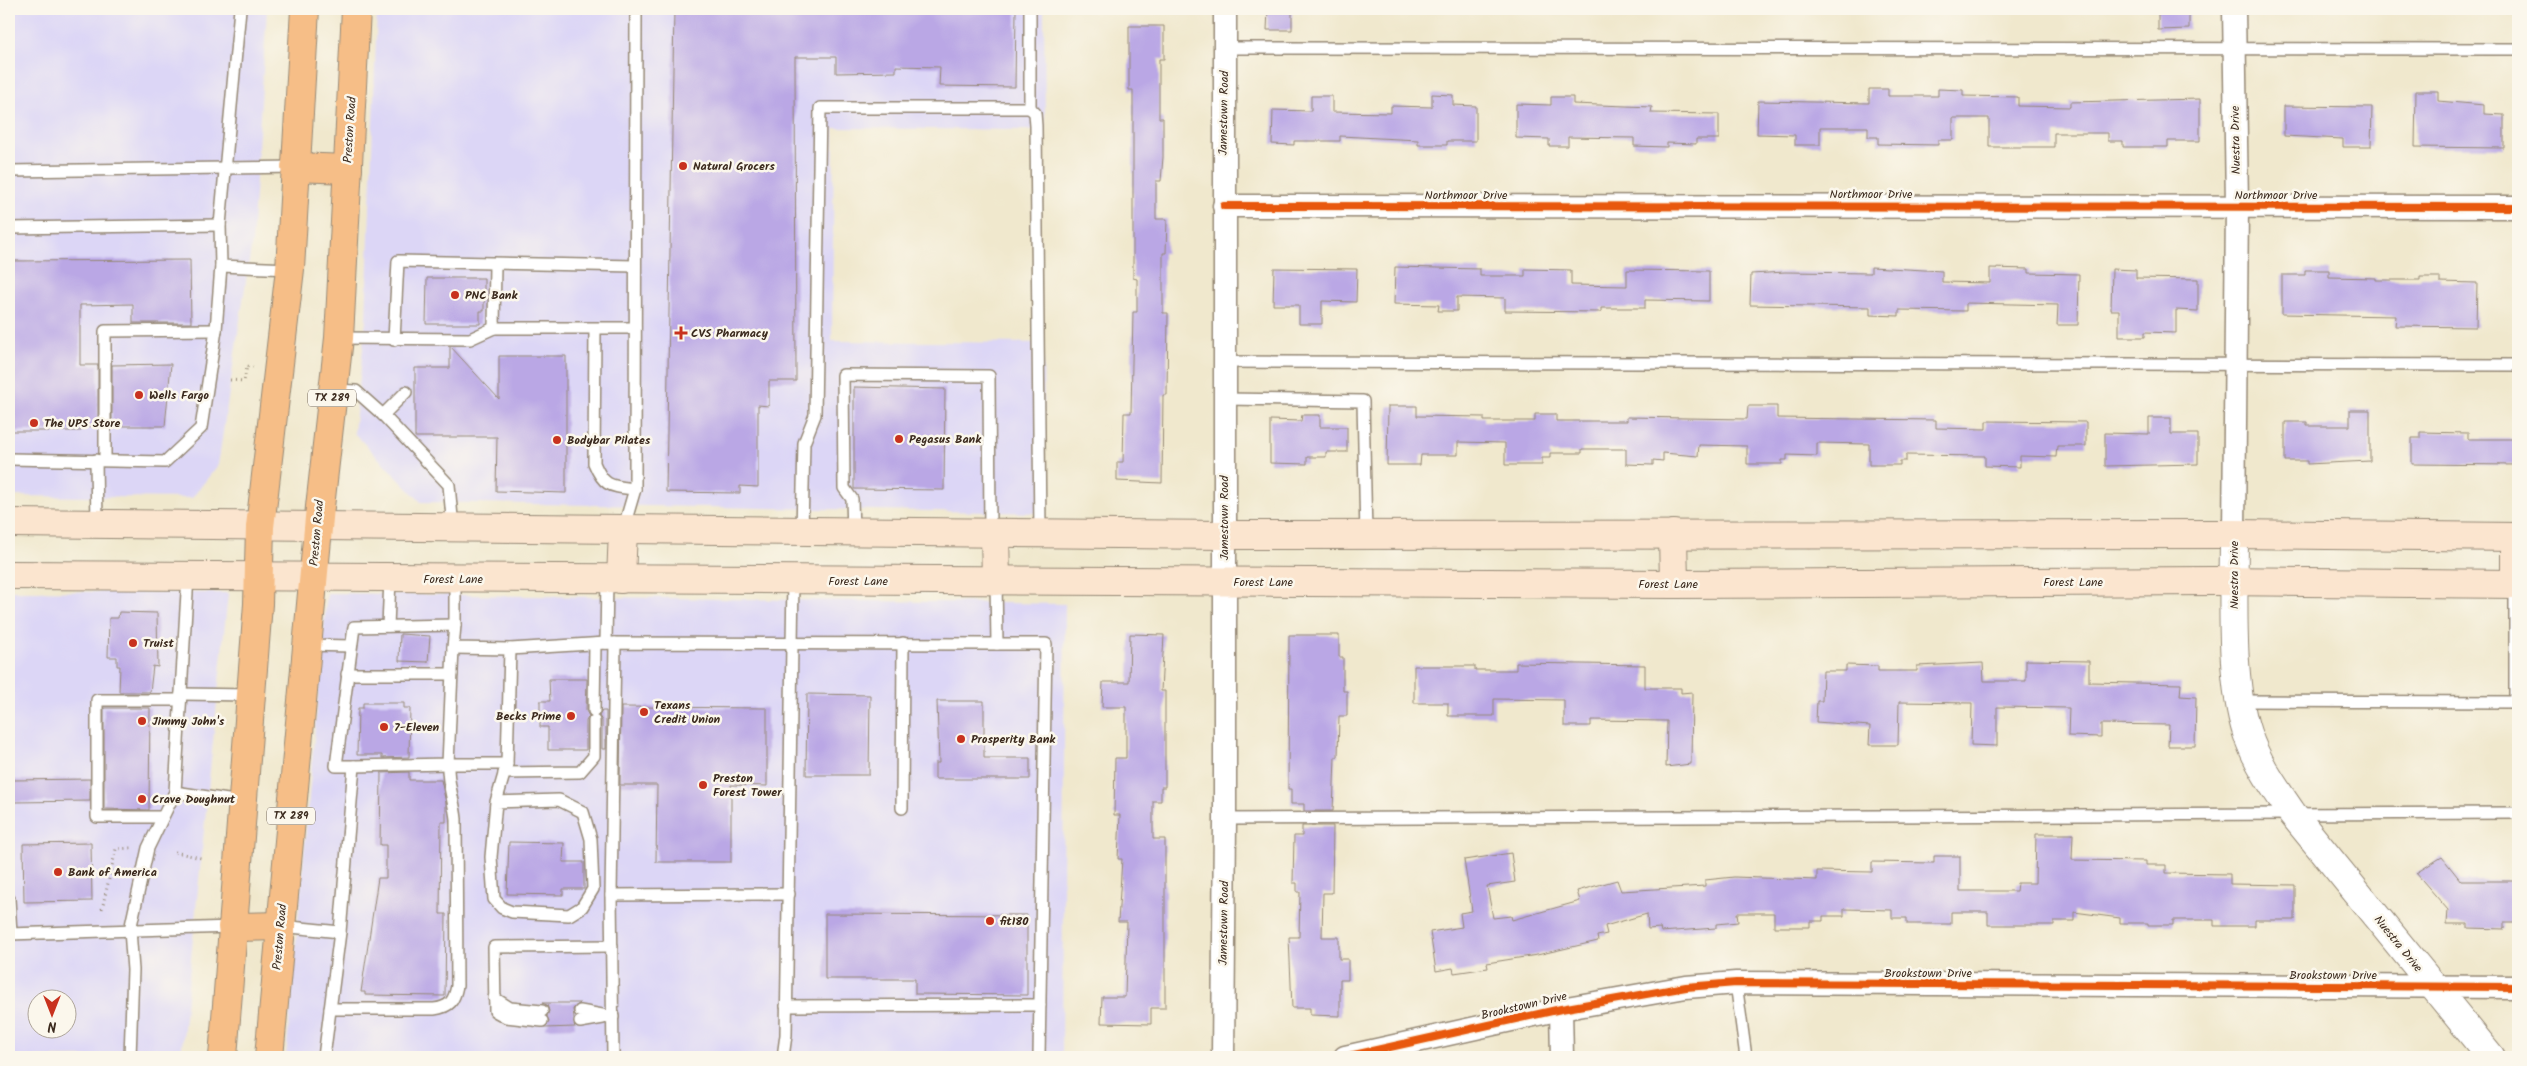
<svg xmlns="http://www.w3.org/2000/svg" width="2527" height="1066" font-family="Kalam,sans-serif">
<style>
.built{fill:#dcd6f6;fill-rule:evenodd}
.building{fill:#baa7e5}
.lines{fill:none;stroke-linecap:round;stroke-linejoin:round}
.service-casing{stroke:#968976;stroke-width:14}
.minor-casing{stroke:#968976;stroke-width:25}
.tertiary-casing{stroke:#968976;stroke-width:30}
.secondary-casing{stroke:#968976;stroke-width:30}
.primary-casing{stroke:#968976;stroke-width:30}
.path{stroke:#968976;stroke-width:3;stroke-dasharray:1 4;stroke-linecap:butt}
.service{stroke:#fff;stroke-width:11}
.minor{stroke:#fff;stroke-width:22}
.tertiary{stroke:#fff;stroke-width:28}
.secondary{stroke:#fbe5cf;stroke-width:28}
.primary{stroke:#f6be87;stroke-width:28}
.cycleway-casing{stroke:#fbf7ec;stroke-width:11}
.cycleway{stroke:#e8590c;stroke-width:8}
.poi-dot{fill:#c8321e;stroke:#fbf7ec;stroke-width:2}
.labels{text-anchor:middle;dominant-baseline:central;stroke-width:5;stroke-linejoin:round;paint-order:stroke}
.shield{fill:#fbf7ec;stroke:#75685c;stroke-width:1}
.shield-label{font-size:11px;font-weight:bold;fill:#3b2a1e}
.street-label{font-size:12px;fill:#3b2a1e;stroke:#fbf7ec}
.poi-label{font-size:12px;font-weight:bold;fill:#3b2a1e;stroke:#fbf7ec;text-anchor:start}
</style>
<rect width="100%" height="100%" fill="#fbf7ec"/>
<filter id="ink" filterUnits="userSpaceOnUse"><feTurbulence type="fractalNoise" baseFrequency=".02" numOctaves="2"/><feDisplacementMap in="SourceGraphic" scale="10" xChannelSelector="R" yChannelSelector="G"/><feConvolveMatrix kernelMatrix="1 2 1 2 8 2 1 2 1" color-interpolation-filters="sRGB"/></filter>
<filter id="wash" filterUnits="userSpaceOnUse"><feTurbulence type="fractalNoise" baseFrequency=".0096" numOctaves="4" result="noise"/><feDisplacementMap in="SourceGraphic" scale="20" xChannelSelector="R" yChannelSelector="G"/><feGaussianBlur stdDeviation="1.12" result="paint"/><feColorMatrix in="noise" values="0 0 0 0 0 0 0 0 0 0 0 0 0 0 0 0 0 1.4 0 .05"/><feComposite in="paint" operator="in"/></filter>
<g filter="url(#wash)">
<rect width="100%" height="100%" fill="#f0e8cd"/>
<g class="built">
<polygon points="9,9 267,9 252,241 218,465 192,498 9,496"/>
<polygon points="377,9 1044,9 1045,130 834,128 832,341 1043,343 1045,513 421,502 354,433 366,320"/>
<path d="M9 591 228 593 181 1057H9ZM38 998H68V1028H38Z"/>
<polygon points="327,593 1065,604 1062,1057 286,1057"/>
</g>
<g id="blocks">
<g class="building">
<polygon points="674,9 1016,9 1015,87 939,86 940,67 896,66 896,72 836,73 836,57 795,57 796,381 769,381 769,406 758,405 758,487 740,486 740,493 666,492"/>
<polygon points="1268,9 1292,9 1292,30 1267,30"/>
<polygon points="2158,9 2189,9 2189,29 2158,30"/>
<polygon points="1129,26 1164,26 1164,59 1159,59 1159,118 1163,118 1163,157 1161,181 1156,181 1156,219 1167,219 1166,253 1163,253 1163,313 1168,313 1167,395 1163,395 1162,483 1117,481 1117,462 1123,462 1124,413 1131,413 1133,312 1137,312 1137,279 1133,278 1133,90 1129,90"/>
<polygon points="1869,89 1888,89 1888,96 1938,96 1938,89 1963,90 1963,96 2018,97 2018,106 2070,107 2070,102 2200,99 2200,141 2168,141 2168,147 2123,147 2123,141 2108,141 2108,133 2054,133 2054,147 1989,147 1989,118 1953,118 1953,140 1938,140 1938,145 1878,144 1878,137 1868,137 1868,127 1820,127 1820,145 1795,145 1795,135 1757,134 1758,101 1869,103"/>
<polygon points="2416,91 2438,91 2438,101 2484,105 2484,114 2504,115 2504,148 2415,147"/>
<polygon points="1432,94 1453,95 1453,105 1476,106 1476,141 1447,141 1447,145 1418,145 1418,140 1340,136 1340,141 1294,141 1294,145 1272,144 1273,110 1311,111 1311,96 1332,96 1332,112 1391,113 1391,106 1432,107"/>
<polygon points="1551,97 1573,97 1573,104 1652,107 1651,113 1719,114 1719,139 1696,139 1696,144 1667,143 1667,147 1634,146 1634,138 1568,137 1568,146 1549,146 1549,139 1516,138 1516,104 1551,105"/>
<polygon points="2284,106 2372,107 2371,147 2343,147 2343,139 2284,136"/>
<polygon points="190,260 191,323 133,323 133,304 80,305 80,365 98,365 98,426 81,427 81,431 9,431 9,261"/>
<polygon points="1395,267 1480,269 1480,276 1525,276 1525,269 1571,270 1571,285 1627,286 1627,270 1709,271 1709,301 1645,300 1645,308 1601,308 1601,312 1505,311 1505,298 1457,297 1457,311 1438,311 1439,305 1394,304"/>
<polygon points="1871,267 1942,271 1942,282 1990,283 1990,268 2029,269 2029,273 2079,274 2078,325 2057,325 2058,305 1966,303 1966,311 1899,310 1899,316 1870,315 1870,307 1750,305 1751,274 1785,272 1871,273"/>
<polygon points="1274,268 1357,269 1356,302 1322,301 1322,324 1299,324 1299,305 1273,305"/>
<polygon points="2112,269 2136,270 2136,278 2198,279 2198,311 2176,310 2176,333 2145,332 2145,337 2119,337 2119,310 2111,310"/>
<polygon points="2305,270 2329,270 2329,277 2376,278 2376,280 2420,280 2420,277 2440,277 2440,282 2477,283 2476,327 2395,326 2396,316 2282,314 2282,275 2305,275"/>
<polygon points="427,278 484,278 484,311 480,311 480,324 426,324"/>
<polygon points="450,346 499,399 499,356 566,356 566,493 496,491 497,437 415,437 415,368 450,368"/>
<polygon points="171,364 165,426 112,426 112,365"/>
<polygon points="854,387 945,389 944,490 854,489"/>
<polygon points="1388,406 1417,406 1417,416 1484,417 1484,421 1535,421 1535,414 1556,414 1556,421 1627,421 1627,417 1747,419 1748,406 1777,406 1777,418 1936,420 1936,428 1986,429 1986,421 2086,422 2086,446 2057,446 2056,457 2020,456 2020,467 1985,466 1985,456 1906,455 1906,461 1900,461 1900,465 1869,465 1869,444 1817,443 1817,456 1787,455 1787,460 1782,460 1782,464 1747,464 1747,446 1699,445 1698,456 1663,453 1663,461 1653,460 1653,465 1626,464 1626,449 1582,449 1582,453 1550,453 1550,458 1542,458 1542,465 1505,465 1505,443 1458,442 1458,455 1421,455 1420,465 1387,465"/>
<polygon points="2350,410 2370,410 2370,461 2307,464 2307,461 2285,461 2285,422 2307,422 2307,426 2350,426"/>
<polygon points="1302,415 1320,415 1320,427 1347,427 1347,452 1326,452 1326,457 1307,457 1307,464 1270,463 1270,420 1301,421"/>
<polygon points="2149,418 2171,418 2171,434 2198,434 2198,464 2105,466 2105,433 2149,434"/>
<polygon points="2420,432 2468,433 2468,439 2518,439 2518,465 2412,464 2412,438 2420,438"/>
<polygon points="119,612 157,613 158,667 153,666 150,692 119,692 120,666 117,666 117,657 108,657 109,618 118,618"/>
<polygon points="400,634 430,636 428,662 399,661"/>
<polygon points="1130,634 1164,635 1161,691 1165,691 1165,787 1161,787 1161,801 1153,801 1153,839 1165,839 1165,1008 1151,1008 1151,1024 1101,1023 1102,997 1125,997 1127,922 1118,922 1122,859 1118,859 1120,815 1114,815 1115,758 1126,758 1126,707 1102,707 1103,682 1129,682"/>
<polygon points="1289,635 1339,635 1339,657 1343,657 1343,691 1347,691 1347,716 1339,716 1338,757 1335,757 1333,811 1304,811 1304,804 1291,804 1291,789 1288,789"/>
<polygon points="2026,660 2089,661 2089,682 2181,684 2180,696 2196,697 2195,746 2168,746 2169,725 2101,724 2101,737 2068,736 2069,708 1997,707 1997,746 1971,745 1972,703 1899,702 1898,745 1869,745 1870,726 1816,722 1817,701 1822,701 1823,671 1846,671 1846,665 1878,666 1878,671 1917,671 1917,666 1983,663 1984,681 2026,681"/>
<polygon points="1516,663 1645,665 1645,688 1681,688 1681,693 1692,692 1691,764 1666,767 1667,721 1591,720 1591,726 1564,726 1564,700 1494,699 1494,716 1448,716 1448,703 1414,703 1414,666 1475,666 1475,670 1516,670"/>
<polygon points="549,679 587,679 586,711 589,716 586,721 586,750 548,750 548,727 540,727 540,701 550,701"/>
<polygon points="807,694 870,695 869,775 806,775"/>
<polygon points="937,701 984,701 984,758 1030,758 1030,779 935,779 935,763 939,763"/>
<polygon points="363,703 404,703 404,708 410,708 409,757 382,758 382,755 357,755 358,708 363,708"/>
<polygon points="621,707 767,708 767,786 731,785 731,862 656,862 657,785 620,785"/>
<polygon points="104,708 150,708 149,810 104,809"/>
<polygon points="602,711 606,711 606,749 602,749 602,721 599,716"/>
<polygon points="409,772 409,780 441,780 446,803 446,822 441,822 440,914 446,914 445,996 365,995 365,992 361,992 378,878 386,878 386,845 380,845 381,773"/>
<polygon points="90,779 90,801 14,802 13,780"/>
<polygon points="1302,826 1333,826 1332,893 1323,893 1322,937 1339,937 1339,959 1348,959 1348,980 1340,980 1340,1016 1310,1015 1310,1008 1292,1008 1289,937 1299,937 1300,892 1297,892 1297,883 1293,883 1294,836 1302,836"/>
<polygon points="2036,834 2073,834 2072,860 2146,861 2146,865 2166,865 2166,873 2230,874 2230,884 2295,885 2295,920 2255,920 2255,926 2214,926 2214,920 2173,920 2173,925 2148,925 2148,923 2120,923 2120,918 2074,912 2074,921 2054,921 2054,925 1988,925 1988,912 1951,912 1951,924 1907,924 1907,918 1892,918 1892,910 1844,909 1844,916 1823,916 1823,921 1810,921 1810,927 1774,927 1774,913 1737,913 1738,922 1716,924 1716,928 1661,932 1660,928 1648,929 1647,914 1605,926 1607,934 1597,936 1598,941 1537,955 1487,963 1488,968 1454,973 1453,968 1436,971 1430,932 1462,927 1460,913 1472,911 1464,860 1511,853 1515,882 1487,886 1493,918 1511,916 1512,920 1580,901 1577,891 1617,880 1621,891 1705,886 1705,880 1734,877 1817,880 1817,871 1872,872 1872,862 1934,863 1934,856 1960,856 1960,891 2016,891 2017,883 2035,883"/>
<polygon points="509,842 564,843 563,862 584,862 584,889 563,889 563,895 507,894"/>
<polygon points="91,843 92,901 24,902 23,844"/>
<polygon points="2442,857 2461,881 2518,881 2518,923 2504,923 2504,929 2468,928 2468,924 2447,924 2448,910 2416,873"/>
<polygon points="825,914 1027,915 1027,995 915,994 915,979 825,979"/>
<polygon points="542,1003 580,1003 573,1009 575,1027 545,1028 549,1022 547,1016 549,1011 547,1005"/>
</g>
</g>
</g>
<g filter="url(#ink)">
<use href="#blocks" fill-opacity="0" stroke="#968976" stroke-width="1"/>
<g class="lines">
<defs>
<g id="service">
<polyline points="240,9 220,225 221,266 290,269"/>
<polyline points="1225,48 2518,49"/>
<polyline points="1030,108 1035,113 1036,126 1040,533"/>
<polyline points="9,171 295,167"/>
<polyline points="9,228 220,225"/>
<polyline points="494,328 495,264"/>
<path d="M595 329 594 463C604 487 610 486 635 489"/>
<polyline points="339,338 470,339 494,328 635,328"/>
<polyline points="394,340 398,261 635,266"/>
<polyline points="1224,362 2518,365"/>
<polyline points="334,390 356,391 383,415 449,485 453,528"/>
<polyline points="1224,399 1363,401 1366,535"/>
<polyline points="383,415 406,392"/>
<polyline points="9,459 165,462 201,428 216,330 221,266"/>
<polyline points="96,460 97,524"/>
<polyline points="105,460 105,331 216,330"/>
<polyline points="623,530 635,489 636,9"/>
<polyline points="802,531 804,443 815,415 820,108 1030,108 1030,9"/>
<polyline points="853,531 852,499 844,488 843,375 989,376 990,533"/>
<polyline points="188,576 175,792 241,802"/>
<polyline points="996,581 997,644 1046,644 1039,1057"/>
<polyline points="2515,584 2515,702"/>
<polyline points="455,625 455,579"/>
<polyline points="388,626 390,579"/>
<polyline points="606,643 607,579"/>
<polyline points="307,645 351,646"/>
<polyline points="347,674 452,674"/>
<polyline points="181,694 250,695"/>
<polyline points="2240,701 2518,702"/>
<polyline points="594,711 595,644"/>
<polyline points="354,766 448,764 453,648"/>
<polyline points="504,773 580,772 594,756 594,721"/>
<polyline points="496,802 559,800 583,812 591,839 593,889 582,907 569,915 512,912 502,908 494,899 491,857 496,802 507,764 510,649"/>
<polyline points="902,808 903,643"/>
<polyline points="161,817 97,817 97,700 180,700"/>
<polyline points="1225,819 2518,813"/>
<polyline points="611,895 789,894"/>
<polyline points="9,899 11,934"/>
<polyline points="281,926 340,932"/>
<polyline points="9,934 232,927"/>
<polyline points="1736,983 1746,1057"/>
<polyline points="494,998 510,1008 542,1011"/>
<polyline points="786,1006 1040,1005"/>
<path d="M330 1009H434C450 1007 454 1001 457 986L456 819C454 800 447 783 448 764H507"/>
<polyline points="580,1011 613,1017"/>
<polyline points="542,1021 506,1017 495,1011 494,947 612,946"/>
<polyline points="580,1022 603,1018"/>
<polyline points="130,1057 133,970 130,930 148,848 175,792"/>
<polyline points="324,1057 340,932 354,766 336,766 354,627 455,625 453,648 510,649 606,643 997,644"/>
<polyline points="613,1057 611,895 615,643"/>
<polyline points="783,1057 786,1035 793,580"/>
</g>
<g id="minor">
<polyline points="1224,206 2518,207"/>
<polyline points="2234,534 2237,205 2234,9"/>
<polyline points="1561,1009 1562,1057"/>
<polyline points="1223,1057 1225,819 1225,9"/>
<polyline points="1345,1057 1561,1009 1686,987 1736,983 2518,987"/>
</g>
<path id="tertiary" d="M2234 534C2234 592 2229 679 2247 733 2257 763 2274 787 2292 813L2491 1057"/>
<g id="secondary">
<polyline points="9,523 1224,535 2234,534 2518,537"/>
<polyline points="995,533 996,581"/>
<polyline points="1673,534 1674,584"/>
<polyline points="2515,537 2515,584"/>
<polyline points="9,575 1674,584 2213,581 2518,584"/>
<polyline points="621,579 623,530"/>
</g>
<g id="primary">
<polyline points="295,167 348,169"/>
<polyline points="232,927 281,926"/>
<polyline points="223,1057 258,604 260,527 290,269 305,9"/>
<polyline points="269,1057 320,507 339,338 356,9"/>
</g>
</defs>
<use href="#service" class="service-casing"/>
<use href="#minor" class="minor-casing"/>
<use href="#tertiary" class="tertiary-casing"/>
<use href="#secondary" class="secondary-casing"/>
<use href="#primary" class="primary-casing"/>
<g class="path">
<polyline points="230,380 244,381 247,366 253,367"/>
<polyline points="175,852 201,858"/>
<polyline points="102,909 116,849 131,848"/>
</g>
<use href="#service" class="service"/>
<use href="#minor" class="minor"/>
<use href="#tertiary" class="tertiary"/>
<use href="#secondary" class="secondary"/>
<use href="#primary" class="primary"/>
<defs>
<g id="cycleway">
<polyline points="1224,206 2518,207"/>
<polyline points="1345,1057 1561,1009 1686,987 1736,983 2518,987"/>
</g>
</defs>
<use href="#cycleway" class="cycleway-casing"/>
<use href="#cycleway" class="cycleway"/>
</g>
</g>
<g class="poi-dot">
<circle cx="683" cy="166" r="5"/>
<circle cx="455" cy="295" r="5"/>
<path d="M678.5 325.5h5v5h5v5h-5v5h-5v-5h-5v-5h5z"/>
<circle cx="139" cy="395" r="5"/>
<circle cx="34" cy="423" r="5"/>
<circle cx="899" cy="439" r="5"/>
<circle cx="557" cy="440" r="5"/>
<circle cx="133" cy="643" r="5"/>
<circle cx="644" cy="712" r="5"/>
<circle cx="571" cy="716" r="5"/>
<circle cx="142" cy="721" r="5"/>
<circle cx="384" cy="727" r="5"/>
<circle cx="961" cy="739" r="5"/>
<circle cx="703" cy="785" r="5"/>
<circle cx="142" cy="799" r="5"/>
<circle cx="58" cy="872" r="5"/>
<circle cx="990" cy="921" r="5"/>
</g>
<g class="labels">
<g class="shield">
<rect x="308" y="389.5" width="48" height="17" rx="4"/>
<rect x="267" y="807.5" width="48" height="17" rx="4"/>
</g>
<g class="shield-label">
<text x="332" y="398">TX 289</text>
<text x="291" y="816">TX 289</text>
</g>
<g class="street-label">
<text transform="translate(1224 113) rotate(-89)">Jamestown Road</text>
<text transform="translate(350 130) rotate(-86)">Preston Road</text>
<text transform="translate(2236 140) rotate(-91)">Nuestra Drive</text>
<text x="1871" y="194">Northmoor Drive</text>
<text x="1466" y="195">Northmoor Drive</text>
<text x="2276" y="195">Northmoor Drive</text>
<text transform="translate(1224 518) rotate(-90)">Jamestown Road</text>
<text transform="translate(317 533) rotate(-85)">Preston Road</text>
<text transform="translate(2234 575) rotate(-90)">Nuestra Drive</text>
<text x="453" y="579">Forest Lane</text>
<text x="858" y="581">Forest Lane</text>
<text x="1263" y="582">Forest Lane</text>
<text x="2073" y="582">Forest Lane</text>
<text x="1668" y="584">Forest Lane</text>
<text transform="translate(1224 923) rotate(-89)">Jamestown Road</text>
<text transform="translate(280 937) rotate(-85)">Preston Road</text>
<text transform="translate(2398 944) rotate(51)">Nuestra Drive</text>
<text x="1928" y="973">Brookstown Drive</text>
<text x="2333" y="975">Brookstown Drive</text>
<text transform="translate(1524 1006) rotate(-13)">Brookstown Drive</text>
</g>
<g class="poi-label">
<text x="693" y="166">Natural Grocers</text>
<text x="465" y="295">PNC Bank</text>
<text x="691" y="333">CVS Pharmacy</text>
<text x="149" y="395">Wells Fargo</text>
<text x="44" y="423">The UPS Store</text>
<text x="909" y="439">Pegasus Bank</text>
<text x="567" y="440">Bodybar Pilates</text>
<text x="143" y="643">Truist</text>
<text x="654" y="705">Texans<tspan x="654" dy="14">Credit Union</tspan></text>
<text x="561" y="716" text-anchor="end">Becks Prime</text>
<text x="152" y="721">Jimmy John's</text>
<text x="394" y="727">7-Eleven</text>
<text x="971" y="739">Prosperity Bank</text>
<text x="713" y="778">Preston<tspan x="713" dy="14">Forest Tower</tspan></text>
<text x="152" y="799">Crave Doughnut</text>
<text x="68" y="872">Bank of America</text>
<text x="1000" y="921">fit180</text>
</g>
</g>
<rect width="2527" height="1066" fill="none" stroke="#fbf7ec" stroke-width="30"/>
<g transform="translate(52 1014) rotate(180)"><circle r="24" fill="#fbf7ec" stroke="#aea59a"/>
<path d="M0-4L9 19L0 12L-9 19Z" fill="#c8321e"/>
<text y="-8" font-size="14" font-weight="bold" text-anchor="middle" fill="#3b2a1e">N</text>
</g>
</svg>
